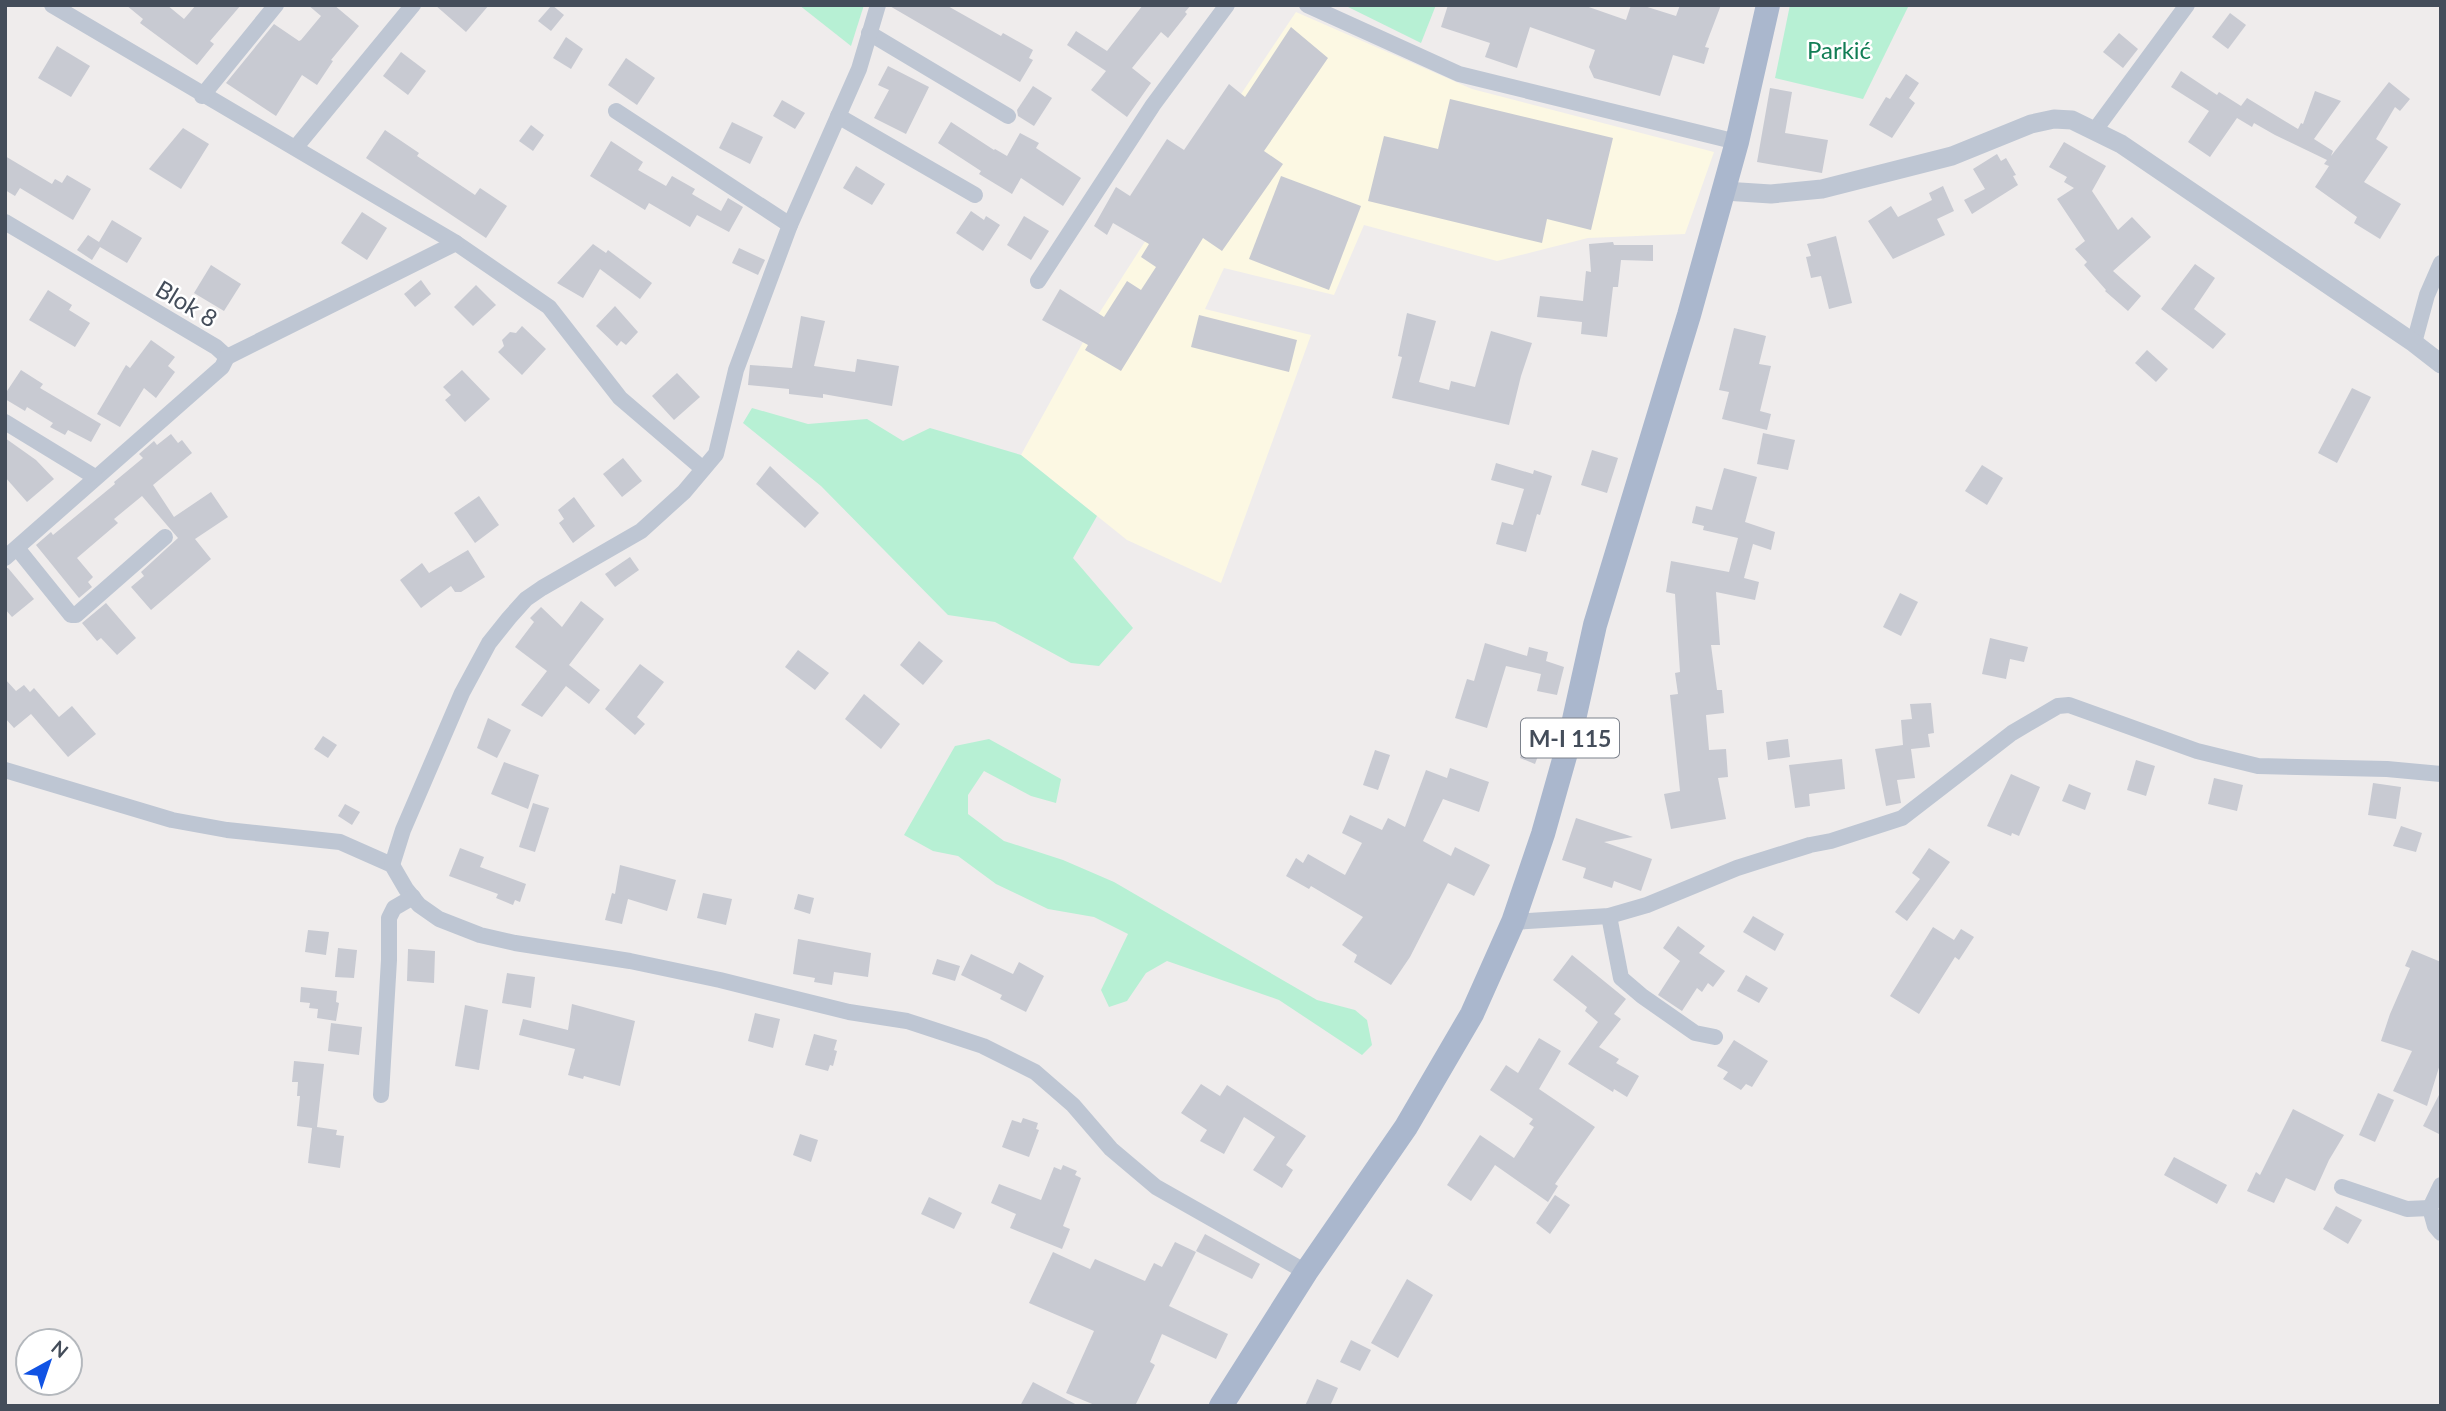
<svg xmlns="http://www.w3.org/2000/svg" width="2446" height="1411" font-family="Lato,sans-serif">
<style>
.commercial{fill:#fcf8e3}
.green{fill:#b7f0d4}
.building{fill:#c8cad2}
.lines{fill:none;stroke-linecap:round;stroke-linejoin:round}
.minor{stroke:#bec6d3;stroke-width:16}
.tertiary{stroke:#bec6d3;stroke-width:19}
.primary{stroke:#aab7cd;stroke-width:24}
.labels{text-anchor:middle;dominant-baseline:central;stroke-width:5;stroke-linejoin:round;paint-order:stroke}
.shield{fill:#fff;stroke:#7c828c;stroke-width:2}
.shield-label{font-size:23px;font-weight:bold;fill:#444d5a}
.park-label{font-size:24px;fill:#127e55;stroke:#fff}
.street-label{font-size:24px;fill:#444d5a;stroke:#fff}
</style>
<rect width="100%" height="100%" fill="#efecec"/>
<polygon class="commercial" points="1296,12 1472,89 1714,152 1685,234 1588,238 1497,261 1364,225 1334,295 1224,268 1205,309 1311,335 1221,583 1127,540 1021,455 1098,315 1203,151"/>
<g class="green">
<polygon points="799,5 864,5 851,46"/>
<polygon points="1344,5 1436,5 1421,43"/>
<polygon points="1790,5 1909,5 1863,99 1775,78"/>
<polygon points="752,408 808,424 867,419 903,441 930,428 1021,455 1097,516 1073,558 1133,628 1099,666 1071,663 995,622 948,615 821,486 743,423"/>
<polygon points="989,739 1061,779 1056,803 1031,796 984,771 968,795 968,814 1004,841 1063,860 1114,882 1317,1000 1355,1010 1367,1020 1372,1045 1362,1055 1279,1000 1167,961 1146,973 1127,1001 1109,1007 1101,990 1128,934 1094,917 1048,909 996,884 958,856 933,851 904,835 955,746"/>
</g>
<g class="building">
<polygon points="126,5 167,5 184,19 196,5 241,5 210,41 214,44 197,65 140,23 143,19"/>
<polygon points="308,5 334,5 359,26 331,60 333,61 317,85 302,75 276,116 226,83 274,24 299,41 301,40 321,16"/>
<polygon points="435,5 489,5 466,32"/>
<polygon points="552,5 564,15 551,31 538,21"/>
<polygon points="888,5 946,5 1001,36 1003,33 1033,50 1029,58 1033,60 1020,82"/>
<polygon points="1143,5 1191,5 1185,12 1187,14 1168,38 1161,32 1132,68 1151,83 1127,117 1091,90 1106,71 1067,45 1076,31 1107,51"/>
<polygon points="1448,5 1583,5 1626,20 1631,5 1641,5 1676,16 1680,5 1721,5 1705,47 1709,48 1704,64 1673,55 1660,96 1594,78 1589,67 1595,50 1530,27 1517,68 1485,57 1490,43 1441,27"/>
<polygon points="2230,13 2246,25 2228,49 2212,37"/>
<polygon points="1291,27 1328,58 1264,151 1283,164 1222,251 1203,238 1121,371 1085,350 1088,345 1042,320 1060,289 1104,317 1127,281 1141,290 1156,267 1141,257 1149,244 1113,223 1107,235 1094,226 1116,187 1130,196 1167,139 1184,150 1229,84 1245,97"/>
<polygon points="2119,33 2138,49 2123,68 2103,52"/>
<polygon points="566,37 583,49 571,69 553,58"/>
<polygon points="57,46 90,66 71,97 38,78"/>
<polygon points="401,52 426,71 408,95 383,76"/>
<polygon points="626,58 655,78 637,105 608,85"/>
<polygon points="888,66 929,87 906,134 874,118 889,90 878,85"/>
<polygon points="2181,71 2217,95 2219,92 2241,106 2247,98 2298,129 2301,123 2303,124 2315,91 2341,101 2314,139 2333,151 2331,156 2389,82 2410,99 2400,111 2395,107 2376,139 2388,147 2364,182 2401,204 2380,239 2354,223 2357,217 2315,187 2329,166 2324,164 2327,160 2275,135 2254,123 2252,127 2237,118 2210,157 2188,142 2209,111 2171,87"/>
<polygon points="1906,74 1919,83 1909,98 1915,103 1892,138 1869,125 1886,97 1890,99"/>
<polygon points="1033,86 1052,98 1034,126 1018,116 1017,110"/>
<polygon points="1770,88 1792,92 1785,133 1828,140 1822,173 1757,162"/>
<polygon points="1450,99 1613,138 1591,230 1547,219 1542,243 1368,201 1384,136 1438,149"/>
<polygon points="782,100 805,113 795,129 773,116"/>
<polygon points="732,122 763,137 750,164 719,148"/>
<polygon points="951,122 994,150 995,149 1007,156 1020,133 1039,143 1036,148 1081,178 1063,206 1021,178 1012,194 979,174 981,171 938,143"/>
<polygon points="531,125 544,135 533,151 519,141"/>
<polygon points="183,128 209,144 181,189 149,169"/>
<polygon points="385,130 419,153 417,156 475,195 480,188 507,206 486,238 366,158"/>
<polygon points="611,141 643,162 638,170 666,186 672,176 695,189 692,194 721,211 728,198 743,207 729,232 697,215 690,227 649,203 645,210 590,176"/>
<polygon points="2064,142 2106,166 2092,191 2118,230 2132,217 2151,237 2113,271 2141,296 2128,311 2105,291 2106,290 2084,265 2087,262 2075,249 2085,241 2057,199 2074,188 2064,182 2067,177 2049,167"/>
<polygon points="1997,154 2001,161 2006,158 2016,175 2013,176 2018,185 1972,214 1964,200 1985,189 1973,169"/>
<polygon points="5,156 52,184 55,179 62,183 67,175 91,189 73,220 20,188 15,196 5,190"/>
<polygon points="856,166 885,184 872,205 843,188"/>
<polygon points="1281,176 1361,206 1329,290 1249,259"/>
<polygon points="1943,186 1954,211 1937,219 1945,235 1893,259 1868,221 1891,206 1898,217 1932,200 1929,193"/>
<polygon points="971,211 984,220 986,216 1000,225 983,251 956,233"/>
<polygon points="362,212 387,228 367,260 341,243"/>
<polygon points="1024,216 1049,231 1031,260 1007,245"/>
<polygon points="112,220 142,238 127,263 100,247 92,260 77,250 88,235 99,242"/>
<polygon points="1836,236 1852,303 1829,309 1821,276 1811,278 1806,257 1811,256 1807,244"/>
<polygon points="1613,242 1614,245 1653,245 1653,261 1621,260 1618,287 1613,287 1607,337 1581,334 1582,322 1537,317 1540,296 1583,301 1586,271 1591,272 1589,244"/>
<polygon points="593,244 606,253 608,250 652,283 640,299 600,269 583,298 557,283"/>
<polygon points="739,248 765,260 758,275 732,263"/>
<polygon points="2195,264 2215,278 2194,309 2226,334 2213,349 2161,309"/>
<polygon points="211,265 241,284 224,311 194,293"/>
<polygon points="421,280 431,294 415,307 404,294"/>
<polygon points="476,285 496,305 473,326 454,307"/>
<polygon points="48,290 72,305 69,310 90,323 75,347 29,320"/>
<polygon points="615,306 638,332 626,345 621,341 617,346 596,326"/>
<polygon points="1407,313 1436,321 1419,382 1449,390 1451,381 1475,387 1491,331 1532,343 1521,376 1509,425 1392,398 1402,357 1398,356"/>
<polygon points="1199,315 1297,340 1289,372 1191,347"/>
<polygon points="801,316 825,321 814,366 855,372 857,359 899,366 892,406 823,394 823,398 789,394 789,389 748,385 750,365 792,368"/>
<polygon points="522,326 546,349 522,375 498,352 504,346 502,340 510,332 516,333"/>
<polygon points="1734,328 1766,336 1759,364 1771,366 1760,411 1771,414 1767,430 1722,419 1729,392 1719,390"/>
<polygon points="151,340 175,357 168,366 175,372 156,398 144,388 120,427 97,414 126,365 130,368"/>
<polygon points="2147,350 2168,369 2156,382 2135,363"/>
<polygon points="21,370 43,384 40,388 101,424 91,442 68,430 65,435 50,427 53,423 27,407 25,411 5,399 5,394"/>
<polygon points="462,370 490,399 465,422 445,400 451,395 443,387"/>
<polygon points="677,373 700,397 674,420 652,396"/>
<polygon points="2352,388 2371,397 2337,463 2318,453"/>
<polygon points="1763,433 1795,440 1788,470 1757,464"/>
<polygon points="171,434 178,443 182,440 192,453 153,485 174,517 211,492 228,517 195,539 211,559 151,610 131,587 144,576 141,572 178,538 142,496 114,519 118,523 77,558 93,577 88,582 92,587 79,598 36,545 51,532 53,535 115,484 114,482 143,458 139,454 154,441 157,445"/>
<polygon points="5,438 36,460 54,479 27,502 5,477"/>
<polygon points="1592,450 1618,458 1607,493 1581,485"/>
<polygon points="623,458 642,481 622,497 603,474"/>
<polygon points="1496,463 1533,474 1534,470 1552,476 1540,515 1537,514 1526,552 1496,544 1502,522 1513,525 1524,489 1491,480"/>
<polygon points="1982,465 2003,478 1987,505 1965,491"/>
<polygon points="770,466 819,513 805,528 756,484"/>
<polygon points="1724,468 1757,477 1745,522 1775,532 1771,550 1753,544 1744,578 1759,582 1755,600 1716,592 1720,645 1711,645 1717,690 1722,690 1724,713 1706,715 1709,750 1726,749 1728,777 1718,778 1726,819 1671,829 1664,794 1680,791 1670,695 1678,694 1675,673 1680,672 1675,594 1666,592 1671,561 1729,572 1738,538 1703,530 1704,526 1692,523 1696,506 1712,510"/>
<polygon points="479,496 499,525 475,543 454,513"/>
<polygon points="574,497 595,526 573,543 559,523 564,519 558,510"/>
<polygon points="468,550 485,577 461,592 455,592 451,586 421,608 400,580 422,563 429,573"/>
<polygon points="630,557 639,570 615,587 605,574"/>
<polygon points="5,568 8,568 34,599 12,617 5,609"/>
<polygon points="1900,593 1918,602 1901,636 1883,627"/>
<polygon points="581,601 604,619 569,665 600,690 589,704 566,686 542,717 521,705 547,671 515,647 534,622 530,618 541,607 562,627"/>
<polygon points="106,603 136,638 117,655 101,638 97,641 82,623"/>
<polygon points="1990,638 2028,647 2024,662 2010,659 2006,679 1982,674"/>
<polygon points="919,641 943,661 923,685 900,665"/>
<polygon points="1485,643 1527,656 1529,647 1548,652 1546,661 1564,667 1557,695 1537,691 1541,674 1506,666 1487,728 1455,718 1467,679 1474,681"/>
<polygon points="798,650 829,673 815,690 785,667"/>
<polygon points="640,664 664,682 637,717 645,724 635,735 605,709"/>
<polygon points="5,679 16,691 24,685 30,692 34,688 59,717 72,706 96,734 68,757 31,714 14,728 5,718"/>
<polygon points="864,694 900,724 881,749 845,719"/>
<polygon points="1931,703 1934,733 1928,734 1930,747 1911,749 1915,778 1897,780 1901,803 1886,806 1875,749 1903,745 1901,720 1912,719 1910,704"/>
<polygon points="488,718 511,730 497,758 477,748"/>
<polygon points="323,736 337,745 328,758 314,749"/>
<polygon points="1788,739 1790,757 1768,760 1766,742"/>
<polygon points="1525,742 1541,748 1535,764 1520,758"/>
<polygon points="1375,750 1390,755 1378,790 1363,785"/>
<polygon points="1842,759 1845,789 1809,794 1810,806 1795,808 1789,765"/>
<polygon points="2136,760 2155,766 2146,796 2127,790"/>
<polygon points="504,762 539,775 528,809 491,794"/>
<polygon points="1450,768 1489,782 1479,812 1443,799 1423,841 1451,856 1455,847 1490,865 1474,896 1448,883 1410,957 1391,985 1354,962 1357,955 1342,945 1363,917 1311,886 1309,889 1286,876 1296,858 1303,863 1308,854 1345,875 1362,843 1342,833 1350,815 1382,830 1388,818 1405,827 1426,770 1447,778"/>
<polygon points="2011,774 2040,787 2019,836 2012,833 2011,836 1987,826"/>
<polygon points="2214,778 2243,785 2237,811 2208,804"/>
<polygon points="2373,783 2401,787 2396,819 2368,815"/>
<polygon points="2069,784 2091,793 2085,810 2062,801"/>
<polygon points="533,803 549,808 535,852 519,847"/>
<polygon points="345,804 360,812 352,825 338,816"/>
<polygon points="1576,818 1633,837 1604,842 1652,859 1641,891 1614,881 1612,888 1583,878 1586,868 1562,860"/>
<polygon points="2401,826 2422,833 2416,852 2393,846"/>
<polygon points="460,848 484,857 480,867 526,884 520,902 515,900 513,905 496,898 498,894 449,876"/>
<polygon points="1929,848 1950,862 1907,921 1895,912 1920,879 1912,873"/>
<polygon points="620,865 676,880 667,911 628,899 622,924 605,920 612,893 615,894"/>
<polygon points="703,893 732,899 726,925 697,918"/>
<polygon points="798,894 814,898 810,914 794,909"/>
<polygon points="1753,916 1784,934 1775,951 1743,932"/>
<polygon points="1678,926 1705,946 1699,953 1725,971 1713,987 1708,983 1702,992 1697,988 1682,1011 1658,995 1680,961 1663,948"/>
<polygon points="1933,927 1954,940 1961,929 1974,937 1959,960 1955,957 1919,1014 1890,996"/>
<polygon points="308,930 329,932 326,955 305,952"/>
<polygon points="798,939 871,953 868,977 834,972 832,985 814,982 815,978 793,974"/>
<polygon points="338,948 357,950 354,978 335,977"/>
<polygon points="408,949 435,951 434,983 407,981"/>
<polygon points="2412,950 2441,962 2441,1061 2427,1106 2393,1091 2412,1051 2381,1041 2390,1014 2410,968 2405,966"/>
<polygon points="971,954 1013,974 1019,962 1044,976 1026,1012 1000,999 1002,995 961,975"/>
<polygon points="1572,955 1626,999 1614,1014 1621,1019 1599,1047 1619,1059 1616,1063 1639,1076 1627,1097 1614,1089 1613,1092 1568,1064 1598,1022 1585,1011 1587,1007 1553,980"/>
<polygon points="937,959 960,966 955,981 932,974"/>
<polygon points="507,973 535,977 531,1008 502,1003"/>
<polygon points="1746,975 1768,988 1759,1003 1737,991"/>
<polygon points="301,987 337,991 336,1002 339,1003 336,1021 317,1018 318,1009 309,1008 310,1003 300,1002"/>
<polygon points="572,1004 635,1021 620,1086 584,1076 583,1079 568,1075 575,1049 519,1035 523,1019 568,1030"/>
<polygon points="465,1005 488,1010 479,1070 455,1066"/>
<polygon points="755,1013 780,1019 773,1048 748,1041"/>
<polygon points="331,1023 362,1027 359,1055 328,1051"/>
<polygon points="814,1034 837,1040 834,1050 837,1051 833,1066 830,1065 828,1071 805,1065"/>
<polygon points="1539,1038 1561,1051 1539,1089 1595,1127 1555,1184 1558,1186 1548,1202 1495,1165 1471,1201 1447,1185 1480,1135 1514,1158 1534,1127 1529,1124 1533,1119 1490,1090 1506,1065 1518,1073"/>
<polygon points="1734,1040 1768,1061 1752,1087 1746,1084 1741,1090 1723,1079 1728,1072 1717,1066"/>
<polygon points="294,1061 324,1064 317,1127 337,1130 336,1135 344,1136 340,1168 308,1163 312,1128 297,1126 300,1096 297,1096 298,1082 292,1082"/>
<polygon points="1201,1084 1220,1096 1227,1085 1306,1136 1286,1165 1293,1170 1282,1188 1253,1170 1275,1137 1244,1117 1224,1154 1200,1141 1207,1130 1181,1113"/>
<polygon points="2441,1091 2441,1135 2423,1126"/>
<polygon points="2378,1093 2394,1100 2375,1142 2359,1135"/>
<polygon points="2293,1109 2344,1135 2329,1160 2315,1191 2286,1178 2274,1203 2247,1191 2256,1172 2260,1175"/>
<polygon points="1023,1118 1038,1123 1036,1129 1039,1130 1029,1157 1002,1147 1012,1120 1021,1123"/>
<polygon points="800,1134 818,1140 811,1162 793,1155"/>
<polygon points="2174,1157 2227,1185 2217,1204 2164,1175"/>
<polygon points="1063,1165 1077,1171 1075,1175 1081,1178 1063,1226 1070,1229 1062,1249 1010,1228 1016,1214 991,1203 999,1184 1041,1200 1054,1167 1061,1170"/>
<polygon points="1555,1195 1570,1205 1550,1234 1536,1223"/>
<polygon points="929,1197 962,1213 954,1229 921,1214"/>
<polygon points="2336,1206 2362,1220 2348,1244 2323,1229"/>
<polygon points="1205,1234 1260,1264 1252,1279 1196,1251"/>
<polygon points="1175,1242 1196,1252 1169,1306 1228,1334 1216,1359 1162,1334 1150,1362 1155,1365 1135,1406 1097,1406 1066,1393 1094,1331 1029,1303 1053,1252 1090,1269 1095,1259 1145,1281 1154,1263 1162,1267"/>
<polygon points="1407,1279 1433,1295 1398,1358 1371,1343"/>
<polygon points="1351,1340 1371,1350 1360,1371 1340,1362"/>
<polygon points="1317,1379 1338,1388 1330,1406 1305,1406"/>
<polygon points="1033,1382 1079,1406 1020,1406"/>
</g>
<g class="lines">
<g class="minor">
<polyline points="52,5 456,243 549,307 620,398 703,469"/>
<polyline points="1307,5 1459,74 1737,142"/>
<polyline points="869,33 1008,116"/>
<polyline points="202,96 276,5"/>
<polyline points="616,111 790,225"/>
<polyline points="838,116 975,195"/>
<polyline points="2095,130 2187,5"/>
<polyline points="296,147 413,5"/>
<polyline points="5,222 216,347 227,357 222,367 5,558"/>
<polyline points="1038,281 1153,105 1227,5"/>
<polyline points="2414,343 2427,295 2441,263"/>
<polyline points="227,357 456,243"/>
<polyline points="5,422 95,477"/>
<polyline points="17,548 71,615 76,615 165,537"/>
<polyline points="5,770 172,820 227,830 340,842 392,865 406,889 419,905 439,919 480,935 515,943 630,961 720,980 849,1012 907,1021 983,1046 1035,1072 1073,1105 1111,1149 1156,1187 1306,1272"/>
<polyline points="392,865 403,830 462,693 489,643 509,618 526,599 542,588 641,531 684,492 716,454 736,370 790,225 859,69 878,5"/>
<polyline points="1609,916 1621,978 1642,996 1695,1033 1715,1037"/>
<polyline points="1513,922 1609,916 1647,905 1737,868 1810,845 1831,841 1902,818 2012,733 2058,706 2069,705 2197,751 2258,766 2387,769 2441,774"/>
<polyline points="381,1095 389,960 389,918 394,908 413,897"/>
<polyline points="2441,1185 2430,1208 2435,1226 2441,1233"/>
<polyline points="2342,1187 2407,1209 2430,1208"/>
</g>
<polyline class="tertiary" points="1724,191 1771,194 1822,189 1952,156 2031,124 2054,119 2072,120 2121,144 2414,343 2441,364"/>
<polyline class="primary" points="1221,1406 1306,1272 1406,1127 1472,1014 1513,922 1543,834 1569,742 1595,625 1689,315 1737,142 1768,5"/>
</g>
<g class="labels">
<rect class="shield" x="1521" y="718.5" width="98" height="39" rx="5"/>
<g class="shield-label">
<text x="1570" y="738">M-I 115</text>
</g>
<g class="park-label">
<text x="1839" y="49">Parkić</text>
</g>
<g class="street-label">
<text transform="translate(187 303) rotate(31)">Blok 8</text>
</g>
</g>
<rect width="2446" height="1411" fill="none" stroke="#444d5a" stroke-width="14"/>
<g transform="translate(49 1362) rotate(40)"><circle r="33" fill="#ffffff" stroke="#b4b8bd" stroke-width="2"/>
<path d="M0-5L12 26L0 18L-12 26Z" fill="#1153e4"/>
<text y="-10" font-size="19" font-weight="bold" text-anchor="middle" fill="#444d5a">N</text>
</g>
</svg>
